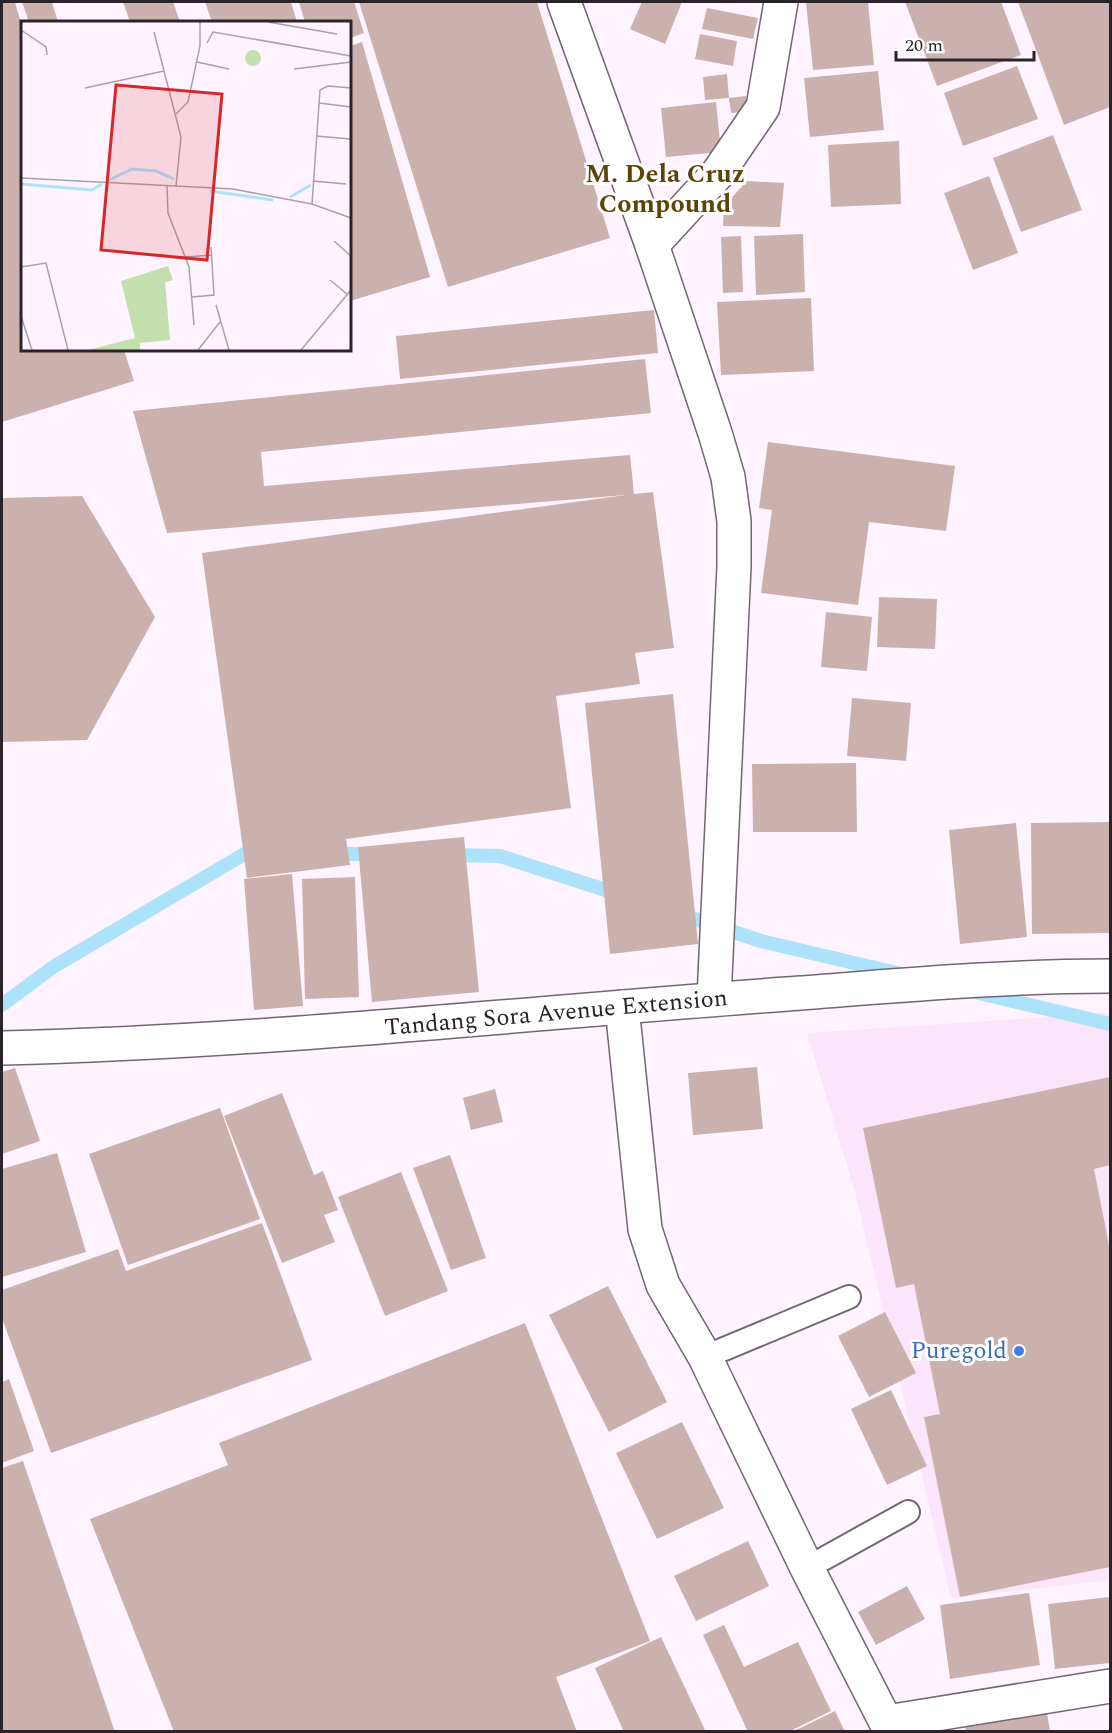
<svg xmlns="http://www.w3.org/2000/svg" width="1112" height="1733" font-family="Spectral,serif">
<style>
.built{fill:#fce4fb}
.lines{fill:none;stroke-linecap:round;stroke-linejoin:round}
.stream{stroke:#ace3fb;stroke-width:14}
.building{fill:#cbb1ae}
.service-casing{stroke:#746574;stroke-width:26}
.minor-casing{stroke:#746574;stroke-width:36}
.secondary-casing{stroke:#746574;stroke-width:36}
.service{stroke:#fff;stroke-width:22}
.minor{stroke:#fff;stroke-width:33}
.secondary{stroke:#fff;stroke-width:33}
.shop-dot{fill:#3f7fe0;stroke:#fff;stroke-width:2}
.labels{text-anchor:middle;dominant-baseline:central;stroke-width:6;stroke-linejoin:round;paint-order:stroke}
.street-label{font-size:24px;fill:#2a242a;stroke:#fff}
.shop-label{font-size:24px;fill:#366cbe;stroke:#fff;text-anchor:end}
.neighbourhood-label{font-size:26px;font-weight:bold;fill:#604308;stroke:#fff}
.inset-river{fill:none;stroke:#ace3fb;stroke-width:3}
.inset-road{fill:none;stroke:#a9a0a9;stroke-width:1.5}
.view{fill:#d62828;fill-opacity:0.15;stroke:#d62828;stroke-width:3}
.inset-edge{fill:none;stroke:#2a242a;stroke-width:3}
</style>
<rect width="100%" height="100%" fill="#fef3fe"/>
<polygon class="built" points="1110,1013 1110,1580 951,1598 854,1188 807,1033"/>
<g class="lines">
<g class="stream">
<polyline points="332,854 376,854"/>
<polyline points="449,855 500,856 621,895"/>
<polyline points="680,914 761,941 901,974"/>
<polyline points="975,992 1110,1024"/>
<polyline points="2,1005 53,967 246,853 262,853"/>
</g>
</g>
<g class="building">
<polygon points="2,2 15,2 22,27 22,350 124,350 134,381 2,422"/>
<polygon points="22,2 52,2 58,22 29,22"/>
<polygon points="123,2 173,2 180,22 130,22"/>
<polygon points="205,2 291,2 297,22 212,22"/>
<polygon points="299,2 354,2 364,33 350,38 350,22 305,22"/>
<polygon points="359,2 537,2 610,238 448,287"/>
<polygon points="642,2 682,2 665,44 630,29"/>
<polygon points="806,2 868,2 874,65 813,70"/>
<polygon points="905,2 1001,2 1021,55 937,86"/>
<polygon points="1018,2 1110,2 1110,107 1064,125"/>
<polygon points="707,8 758,18 753,39 702,29"/>
<polygon points="700,34 737,41 733,66 695,59"/>
<polygon points="362,42 430,277 350,301 350,46"/>
<polygon points="1017,66 1038,119 963,146 944,93"/>
<polygon points="878,71 884,130 810,137 804,78"/>
<polygon points="727,74 729,98 705,100 703,77"/>
<polygon points="746,96 748,112 731,113 729,98"/>
<polygon points="716,102 721,152 666,157 661,108"/>
<polygon points="1053,135 1082,210 1021,232 993,158"/>
<polygon points="899,141 901,204 831,207 828,145"/>
<polygon points="989,176 1018,253 973,270 944,193"/>
<polygon points="747,181 784,183 780,227 723,226 724,206"/>
<polygon points="803,234 805,292 756,295 754,236"/>
<polygon points="741,236 743,292 723,293 721,237"/>
<polygon points="811,298 814,371 721,375 717,302"/>
<polygon points="654,310 658,353 400,379 396,336"/>
<polygon points="645,359 651,413 261,452 264,486 630,455 634,494 653,492 674,648 635,653 640,684 556,696 571,808 346,839 350,865 247,878 202,553 626,495 167,533 133,411"/>
<polygon points="768,442 955,466 946,531 869,522 858,605 761,593 772,510 759,508"/>
<polygon points="82,496 155,617 87,740 2,742 2,498"/>
<polygon points="879,597 937,599 935,649 877,647"/>
<polygon points="826,612 872,617 867,671 821,667"/>
<polygon points="673,694 698,944 610,954 585,703"/>
<polygon points="852,698 911,703 906,761 847,756"/>
<polygon points="856,763 857,832 753,832 752,764"/>
<polygon points="1110,822 1110,933 1032,934 1031,823"/>
<polygon points="1016,823 1027,937 960,944 949,830"/>
<polygon points="464,837 479,992 372,1002 358,847"/>
<polygon points="292,874 303,1006 254,1010 244,879"/>
<polygon points="355,877 359,997 305,999 302,879"/>
<polygon points="757,1067 763,1129 693,1135 688,1073"/>
<polygon points="15,1068 40,1141 2,1154 2,1072"/>
<polygon points="1110,1077 1110,1165 1094,1169 1110,1250 1110,1567 960,1597 924,1417 940,1414 914,1284 896,1288 863,1128"/>
<polygon points="495,1089 503,1122 471,1130 463,1098"/>
<polygon points="282,1093 314,1175 323,1171 338,1210 324,1215 335,1242 282,1263 224,1116"/>
<polygon points="220,1108 260,1219 128,1265 89,1154"/>
<polygon points="57,1153 86,1252 2,1277 2,1169"/>
<polygon points="450,1155 486,1258 451,1270 413,1168"/>
<polygon points="401,1172 448,1291 385,1316 338,1197"/>
<polygon points="262,1223 312,1360 51,1453 2,1318 2,1290 118,1249 126,1271"/>
<polygon points="608,1286 667,1402 609,1432 549,1315"/>
<polygon points="885,1312 916,1373 869,1397 838,1336"/>
<polygon points="525,1323 650,1641 556,1677 577,1732 174,1732 90,1519 228,1465 219,1443"/>
<polygon points="9,1379 34,1451 2,1463 2,1382"/>
<polygon points="891,1390 927,1466 887,1485 851,1409"/>
<polygon points="682,1422 724,1508 657,1539 616,1453"/>
<polygon points="23,1461 115,1732 2,1732 2,1468"/>
<polygon points="748,1541 769,1586 696,1621 674,1576"/>
<polygon points="907,1586 925,1619 876,1645 858,1612"/>
<polygon points="1029,1593 1040,1665 950,1679 940,1605"/>
<polygon points="1110,1597 1110,1663 1055,1669 1048,1604"/>
<polygon points="724,1625 744,1667 798,1642 831,1711 788,1732 748,1732 703,1635"/>
<polygon points="661,1637 706,1732 624,1732 595,1668"/>
<polygon points="835,1711 845,1732 792,1732"/>
<polygon points="1047,1713 1050,1732 966,1732 965,1726"/>
</g>
<g class="lines">
<defs>
<g id="service">
<polyline points="705,1357 849,1297"/>
<polyline points="807,1568 908,1512"/>
</g>
<g id="minor">
<polyline points="564,2 652,245 715,433 728,477 734,521 734,566 714,999"/>
<polyline points="652,245 718,173 763,107 781,2"/>
<polyline points="622,1007 645,1229 663,1285 705,1357 807,1568 891,1732"/>
<polyline points="887,1722 1110,1686"/>
</g>
<path id="secondary" d="M2 1048C264 1042 525 1013 787 994 895 986 1003 976 1110 976"/>
</defs>
<use href="#service" class="service-casing"/>
<use href="#minor" class="minor-casing"/>
<use href="#secondary" class="secondary-casing"/>
<use href="#service" class="service"/>
<use href="#minor" class="minor"/>
<use href="#secondary" class="secondary"/>
</g>
<circle class="shop-dot" cx="1019" cy="1351" r="6"/>
<g class="labels">
<g class="street-label">
<text transform="translate(556 1013) rotate(-5)">Tandang Sora Avenue Extension</text>
</g>
<g class="shop-label">
<text x="1007" y="1351">Puregold</text>
</g>
<g class="neighbourhood-label">
<text x="665" y="174">M. Dela Cruz<tspan x="665" dy="30">Compound</tspan></text>
</g>
</g>
<g transform="translate(21 21)">
<rect width="330" height="330" fill="#fef3fe"/>
<path d="M224 37a8 8 0 1 1 16 0a8 8 0 1 1-16 0ZM147 245 152 259 144 261 149 319 119 322V329H67L114 317 100 260Z" fill="#c3dfae"/>
<path class="inset-river" d="M88 159 111 148 135 150 153 158M0 163 71 169 81 163M189 170 252 179M269 176 290 164"/>
<path class="inset-road" d="M247 1 316 13M0 9 25 26 26 34M133 11 160 116 155 165M186 22 192 11 330 35M176 41 208 48M273 48 330 41M64 67 143 50M298 82 330 86M155 93 167 81 179 25V1M295 115 329 118M0 157 212 168 291 183 330 197M292 160 325 163M146 165 147 192 168 246 173 304M291 183 299 69 307 65 330 67M313 220 330 235M165 236 191 234M0 246 25 242 47 329M309 259 326 273M171 276 193 274 190 226M195 284 208 329M0 295 11 329M177 329 199 301M280 329 330 269"/>
<path class="view" d="M95 64 201 73 186 239 80 229Z"/>
<rect width="330" height="330" class="inset-edge"/>
</g>
<rect width="1112" height="1733" fill="none" stroke="#2a242a" stroke-width="6"/>
<path d="M896 51v9h138v-9" fill="none" stroke="#2a242a" stroke-width="3"/>
<text x="905" y="51" font-size="18" fill="#2a242a" stroke="#ffffff" stroke-width="4.5" paint-order="stroke">20 m</text>
</svg>
